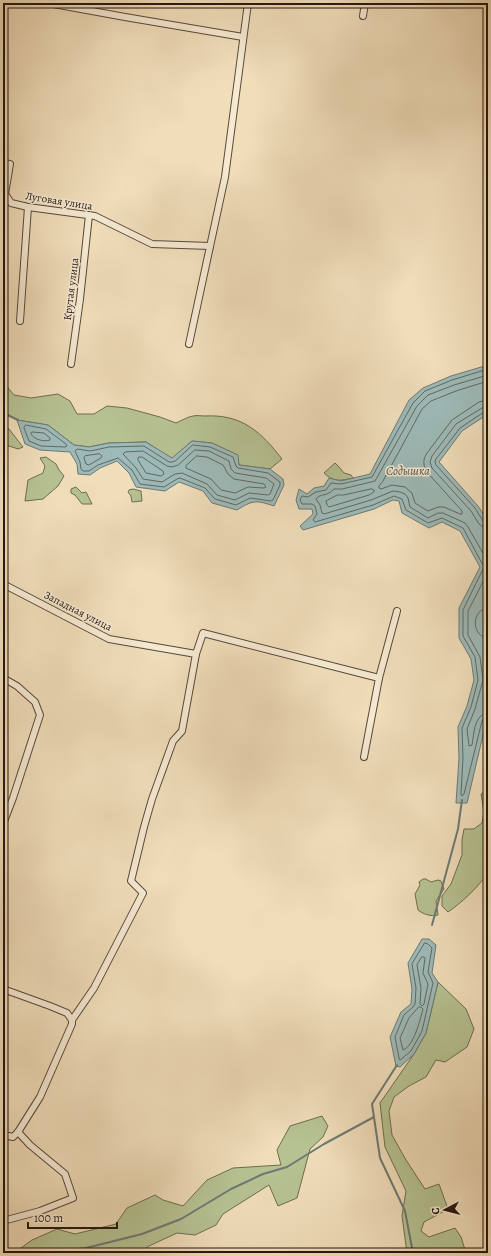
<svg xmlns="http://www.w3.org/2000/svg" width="491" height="1256" font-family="Alegreya,serif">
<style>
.green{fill:#b6c292;stroke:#6e6c50}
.water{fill:#9dbab8;stroke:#6d7974}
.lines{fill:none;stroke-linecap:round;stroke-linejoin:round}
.shore{stroke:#616862;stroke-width:1}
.stream{stroke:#6d7974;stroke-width:2}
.minor-casing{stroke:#584838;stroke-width:8}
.minor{stroke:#f5e9d2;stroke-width:6}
.labels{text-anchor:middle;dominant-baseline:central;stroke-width:3;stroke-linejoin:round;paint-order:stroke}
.street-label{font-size:11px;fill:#25170d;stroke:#f5e9d2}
.water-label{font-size:12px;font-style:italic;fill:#4f5049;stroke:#f5e9d2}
</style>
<rect width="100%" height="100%" fill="#f0ddba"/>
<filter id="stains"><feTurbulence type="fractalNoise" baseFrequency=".005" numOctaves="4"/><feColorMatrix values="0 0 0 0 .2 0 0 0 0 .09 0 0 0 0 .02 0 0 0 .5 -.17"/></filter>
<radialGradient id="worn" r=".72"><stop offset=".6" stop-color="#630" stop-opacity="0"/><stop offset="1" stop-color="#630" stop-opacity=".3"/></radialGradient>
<g class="green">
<path d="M3 382 14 395 31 398 58 394 70 401 77 414H94L107 406 127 408 160 417 176 423C181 421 187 417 193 416 197 415 201 416 205 416 242 414 261 432 282 459L270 469 239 465 237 455 212 443 192 441 172 459 146 442 109 443 89 447 74 445 48 425 17 420 3 411Z"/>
<polygon points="3,425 9,429 23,447 18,449 3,444"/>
<polygon points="46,457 56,464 59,470 64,476 58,486 43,499 25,501 28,480 43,473 45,466 40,458"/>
<path d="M335 463 339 467 344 473 351 475 353 478C341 481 333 482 324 473Z"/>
<polygon points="76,487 82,493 86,492 92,504 82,504 75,495 71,493 71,489"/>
<polygon points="133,489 141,491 142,501 132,502 131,496 128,492 129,490"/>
<path d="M487 789C489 794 489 869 487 873 481 885 460 904 448 912L442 906V896L451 884 462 855V840L464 829H474L482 823 484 812 481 794Z"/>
<path d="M423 879H426L431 882 438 880 441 881 444 889 436 901 438 915C431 917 423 914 418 910L415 894 420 885 419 882Z"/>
<polygon points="438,982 466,1009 474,1029 467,1047 445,1062 436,1060 426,1077 409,1086 394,1097 389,1111 392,1135 406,1160 425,1189 439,1184 448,1209 424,1222 421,1231 429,1237 455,1228 461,1237 466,1253 407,1253 402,1216 406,1191 385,1147 380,1103 414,1054 426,1033"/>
<polygon points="322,1116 328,1126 323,1137 310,1149 297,1198 278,1206 269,1185 223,1214 216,1225 195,1235 177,1233 149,1246 139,1253 14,1253 32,1240 57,1229 75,1234 116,1224 127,1208 155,1195 163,1200 183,1206 207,1180 233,1168 281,1165 277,1150 290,1126"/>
</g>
<g class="water">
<polygon points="488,365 488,414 462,431 439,462 478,506 488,521 488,613 484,623 488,632 488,714 467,803 456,803 459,758 458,727 467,706 474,680 471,659 459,638 459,608 480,567 460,531 442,522 429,528 402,513 399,501 393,500 374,509 303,530 300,526 313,514 312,509 299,509 296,500 299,489 307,494 314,488 324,486 329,478 341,481 370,474 409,400 423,388 451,376"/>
<path d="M17 420 48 425 74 445 89 447 109 443 146 442 172 458 192 441 212 443 238 455 239 465 270 469 283 479 284 485 274 506C256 500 253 500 237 510L212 503 203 491 179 482 165 491 136 487 129 473 117 461 100 468 90 475 78 474 77 464 70 452 40 450 25 444Z"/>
<polygon points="422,939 429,939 436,945 432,973 438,982 426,1033 414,1054 400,1067 396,1066 390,1037 401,1012 411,1004 412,989 408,963"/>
</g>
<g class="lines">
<g class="shore">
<polyline points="488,369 452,380 425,391 413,403 372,477 341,484 331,483 326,490 316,492 308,497 302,496 300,500 302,504 312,504 315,506 317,514 313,520 315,522 373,505 394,496 402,499 406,510 428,523 442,518 463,528 484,567 463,610 463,636 475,657 478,680 471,707 462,728 463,758 461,794 462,796 464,794 482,721 484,718 488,718"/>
<path d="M488 375 454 385 428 395 417 406 375 481 342 489H334C327 497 320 493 316 499L320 505 322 513 324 514 371 500 393 491 400 492 405 494 408 498 410 507 428 518 438 513H443L465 523 468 527 488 562"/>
<path d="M488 381 456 391 431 401 422 409 383 481 379 486V488L381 489 392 485 405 487 412 493 415 503 428 511 438 507H444L460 514H462V511L426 471C423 464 423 459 427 453L452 420 479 402 488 400"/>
<polyline points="488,406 482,408 456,424 432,456 430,462 432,468 471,511 479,524 483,527 488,528"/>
<polyline points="488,411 484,412 460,428 436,459 435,462 436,465 475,508 483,521 488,523"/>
<polygon points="26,425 46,429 66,444 67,446 65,447 41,446 29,441 24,428"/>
<path d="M32 432 44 433 50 438V440C45 442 34 440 31 434Z"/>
<polygon points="193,445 210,447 233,457 236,466 238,468 268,473 280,482 280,485 273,500 271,501 250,498 236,505 215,499 205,488 180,478 177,479 164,487 140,484 132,470 118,458 98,465 89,471 83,471 81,469 80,462 75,451 77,449 90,451 109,447 144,446 169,462 172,462 175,461"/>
<polygon points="195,450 209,451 229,461 231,469 235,473 266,478 274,484 270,494 268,495 249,493 235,500 217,495 207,484 182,473 175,474 162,482 143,479 136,468 123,454 125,452 143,451 167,466 172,467 178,465"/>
<polygon points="100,454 102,456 101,458 89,465 86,464 84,458 85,456"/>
<polygon points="197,456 207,457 223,465 228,474 234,479 264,484 266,487 264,488 248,487 235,493 221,490 211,479 186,468 186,466"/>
<polygon points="139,457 142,457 163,471 164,474 161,476 146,473 138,460"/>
<polygon points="372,489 374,490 374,492 369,495 329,507 327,505 326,501 337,495 343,495"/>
<path d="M488 572 468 611V635L480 657 483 680 475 709 467 729 469 746 472 745C474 734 474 714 488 713"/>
<path d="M488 608C471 609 471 637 488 638"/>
<polygon points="425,943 428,944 432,948 428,972 433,983 422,1031 411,1051 400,1060 399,1058 395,1037 404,1015 413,1007 415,1004 416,988 412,964"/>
<polygon points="422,957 424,957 425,958 423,973 428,984 424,1004 422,1006 420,1004 421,988 417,965"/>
<path d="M419 1007H421L423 1009C420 1020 414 1046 403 1050L400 1038 409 1018Z"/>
</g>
<g class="stream">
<polyline points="3,413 18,420"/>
<polyline points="432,925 458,829 462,800"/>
<polyline points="397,1065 372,1104 380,1158 405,1211 413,1253"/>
<polyline points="42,1253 86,1248 142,1234 181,1219 231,1189 263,1174 287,1167 324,1144 374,1117"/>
</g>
<defs>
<g id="minor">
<polyline points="48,3 125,17 243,37"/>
<polyline points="363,16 365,3"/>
<polyline points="3,163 10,164 5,194 11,203 28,207 95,216 152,244 210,246"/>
<polyline points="20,321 28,207"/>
<polyline points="189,344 225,177 248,3"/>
<polyline points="71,364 80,299 89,215"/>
<polyline points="3,584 109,639 196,654"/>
<polyline points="3,678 17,686 35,702 40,715 13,798 3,824"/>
<polyline points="379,678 397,611"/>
<polyline points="3,989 50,1006 67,1013 72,1020 72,1024 40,1097 18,1132 13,1137 4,1135 3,1133"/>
<polyline points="72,1020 94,988 143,893 131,881 144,827 152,799 173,741 182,731 196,654 203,633 379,678 364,757"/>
<polyline points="3,1221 40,1211 73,1198 65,1174 30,1145 18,1132"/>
</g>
</defs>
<use href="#minor" class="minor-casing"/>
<use href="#minor" class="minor"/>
</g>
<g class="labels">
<g class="street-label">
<text transform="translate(59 201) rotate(9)">Луговая улица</text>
<text transform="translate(71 289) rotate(-83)">Крутая улица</text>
<text transform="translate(78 611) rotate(27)">Западная улица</text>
</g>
<g class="water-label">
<text x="408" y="471">Содышка</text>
</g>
</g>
<rect width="491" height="1256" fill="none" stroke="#f0ddba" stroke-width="16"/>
<rect x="4" y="4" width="483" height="1248" fill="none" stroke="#25170d" stroke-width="2"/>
<rect x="8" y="8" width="475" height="1240" fill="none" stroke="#25170d"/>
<g transform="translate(445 1210) rotate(263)" stroke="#f5e9d2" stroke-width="3" paint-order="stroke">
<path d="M0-3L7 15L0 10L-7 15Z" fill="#25170d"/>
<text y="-6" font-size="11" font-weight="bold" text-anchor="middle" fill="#25170d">С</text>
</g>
<path d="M28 1222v6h89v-6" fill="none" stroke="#25170d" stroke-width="2"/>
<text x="34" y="1222" font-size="12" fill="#25170d" stroke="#f5e9d2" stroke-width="3" paint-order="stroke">100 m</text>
<rect width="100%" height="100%" filter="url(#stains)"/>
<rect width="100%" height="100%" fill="url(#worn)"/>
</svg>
